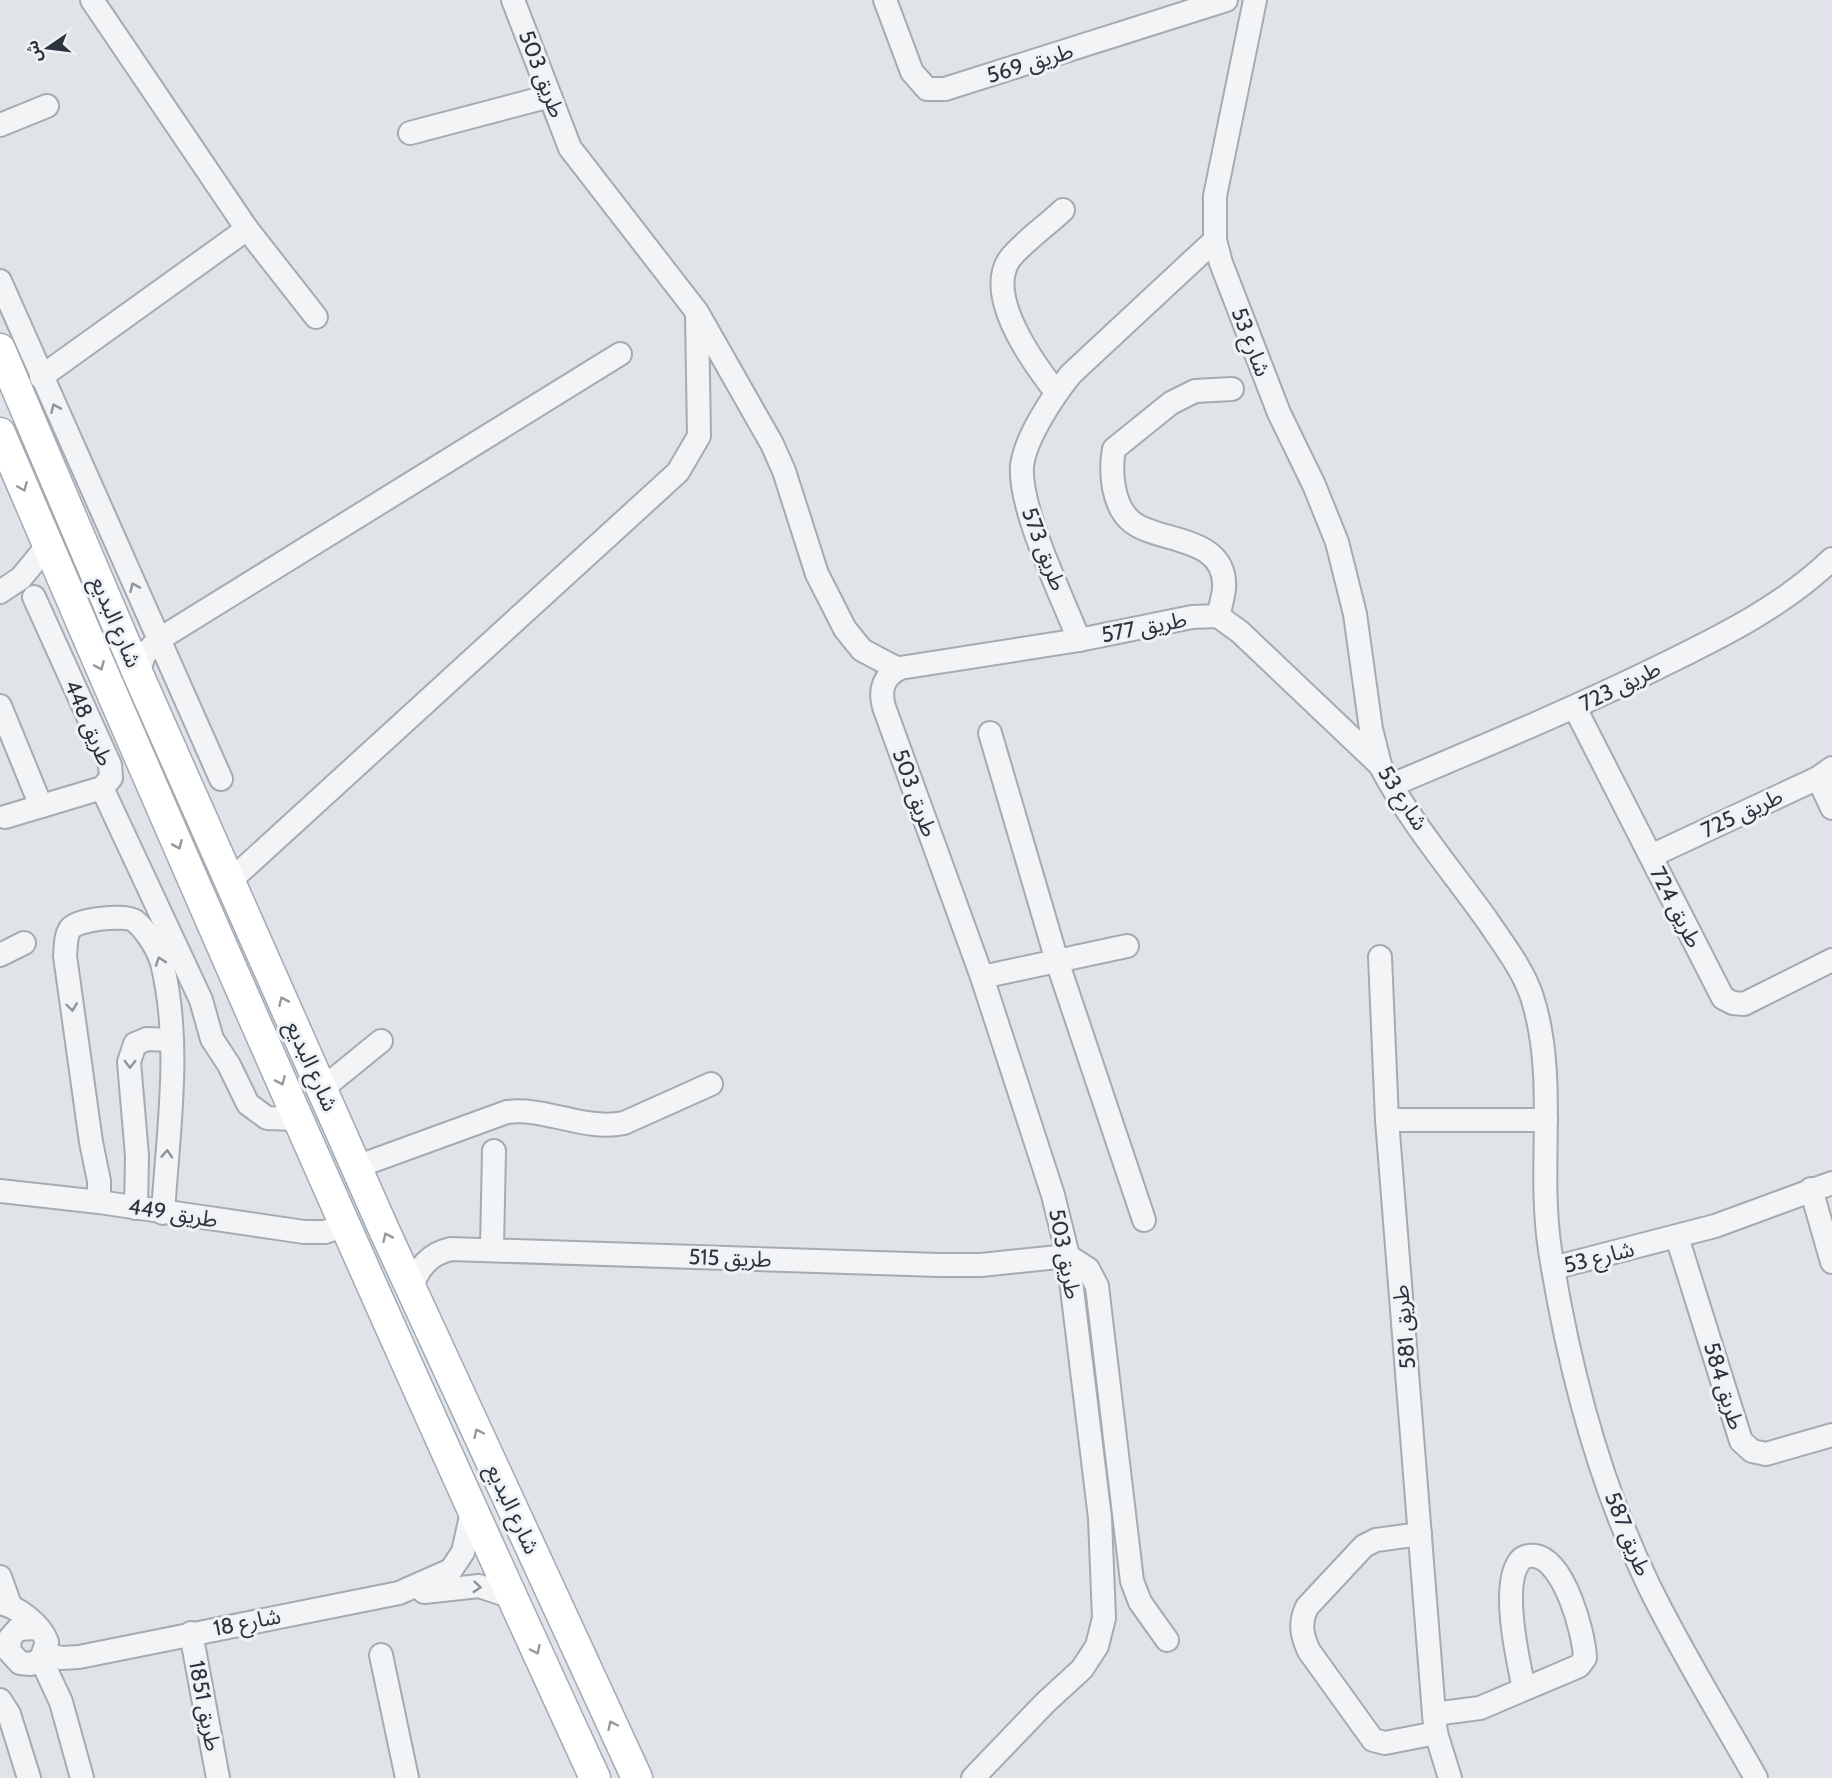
<svg xmlns="http://www.w3.org/2000/svg" width="1832" height="1778" font-family="Cabin,'Noto Sans Arabic',sans-serif">
<style>
.lines{fill:none;stroke-linecap:round;stroke-linejoin:round}
.minor-casing{stroke:#a6abb2;stroke-width:26}
.major-casing{stroke:#a0aab3;stroke-width:33}
.minor{stroke:#f2f4f6;stroke-width:22}
.major{stroke:#fff;stroke-width:30}
.oneway{stroke:#8e949a}
.oneway2{stroke:#94999e}
.labels{text-anchor:middle;dominant-baseline:central;stroke-width:6;stroke-linejoin:round;paint-order:stroke}
.street-label{font-size:22px;fill:#2a333e;stroke:#eff3f6}
</style>
<rect width="100%" height="100%" fill="#e0e4e8"/>
<g class="lines">
<defs>
<g id="minor">
<polyline points="92,0 247,229 316,317"/>
<polyline points="513,0 570,148 697,312 772,444 784,471 817,574 845,629 862,650 898,669"/>
<polyline points="885,0 912,72 927,89 945,89 1226,0"/>
<path d="M1255 0 1215 196V240L1221 263 1279 413 1314 485 1337 542 1355 614 1371 729 1380 765C1408 819 1452 871 1487 920 1503 944 1523 969 1532 997 1558 1078 1537 1166 1550 1250 1568 1364 1598 1480 1648 1584 1680 1650 1720 1714 1756 1778"/>
<polyline points="0,125 47,106"/>
<polyline points="410,133 550,96"/>
<polyline points="0,281 221,779"/>
<polyline points="41,377 247,229"/>
<path d="M1056 392C1034 364 985 297 1009 260 1018 246 1050 223 1063 210"/>
<polyline points="0,592 21,578 48,545"/>
<path d="M1218 616C1220 608 1223 598 1224 589 1228 535 1158 543 1132 522 1112 506 1110 471 1114 449L1171 403 1195 391 1232 389"/>
<path d="M1079 640C1062 596 1019 510 1022 466 1025 438 1054 395 1071 374L1215 240"/>
<polyline points="138,674 144,655 158,640 620,354"/>
<polyline points="0,706 41,806"/>
<polyline points="1575,708 1723,998 1733,1003 1744,1004 1832,960"/>
<polyline points="990,733 1057,961 1144,1220"/>
<polyline points="1818,778 1832,808"/>
<path d="M1392 785C1482 747 1571 710 1659 667 1720 637 1782 607 1832 559"/>
<polyline points="102,788 201,1000 212,1039 229,1065 248,1104 267,1118 297,1119"/>
<polyline points="5,817 102,788 111,778 110,765 34,597"/>
<polyline points="1651,856 1818,778 1832,768"/>
<polyline points="230,881 678,472 699,436 697,314"/>
<polyline points="0,955 24,943"/>
<polyline points="1380,957 1387,1120 1434,1714 1436,1733 1450,1778"/>
<polyline points="982,977 1127,946"/>
<polyline points="322,1089 381,1041"/>
<polyline points="1387,1120 1546,1120"/>
<path d="M356 1167 507 1112C547 1107 583 1131 624 1123L711 1084"/>
<polyline points="1811,1189 1832,1262"/>
<polyline points="0,1191 99,1202 304,1232 325,1232 345,1225"/>
<path d="M99 1202V1181L91 1142 65 956C66 947 65 937 70 929 77 919 125 914 135 921 146 930 158 949 162 963 182 1044 168 1131 163 1213"/>
<polyline points="136,1208 137,1156 129,1062 135,1044 147,1039 171,1040"/>
<polyline points="1677,1237 1741,1441 1752,1451 1766,1454 1832,1435"/>
<polyline points="492,1248 494,1151"/>
<polyline points="1068,1256 1088,1269 1097,1286 1132,1581 1140,1602 1167,1640"/>
<polyline points="1553,1268 1715,1226 1832,1183"/>
<path d="M411 1289C418 1268 429 1254 451 1249L939 1265H981L1068 1256"/>
<path d="M1420 1534 1376 1540 1364 1546 1307 1607C1299 1623 1302 1636 1309 1651L1373 1740 1385 1743 1436 1733"/>
<polyline points="0,1577 10,1605"/>
<polyline points="424,1592 479,1586 512,1597"/>
<path d="M0 1603C18 1607 41 1625 47 1642L41 1659 31 1664 20 1663 9 1651 10 1638 18 1629 35 1628"/>
<polyline points="191,1633 218,1778"/>
<polyline points="45,1654 61,1658 79,1657 399,1593 451,1570 463,1552 472,1512"/>
<polyline points="381,1655 407,1778"/>
<polyline points="41,1659 61,1702 82,1778"/>
<polyline points="0,1700 9,1714 29,1778"/>
<path d="M1434 1714 1480 1708 1579 1666 1585 1658C1584 1632 1564 1560 1535 1556 1528 1555 1522 1557 1519 1562 1501 1587 1518 1660 1524 1689"/>
<path d="M973 1778 1046 1702 1082 1669 1097 1646 1104 1618 1100 1518 1068 1256 1053 1195 982 977 884 707C879 689 884 676 900 668L1079 640 1192 617 1218 616 1240 632 1379 764"/>
</g>
<g id="major">
<polyline points="0,349 138,674 385,1232 637,1778"/>
<path d="M0 433C193 884 390 1333 595 1778"/>
</g>
</defs>
<use href="#minor" class="minor-casing"/>
<use href="#major" class="major-casing"/>
<use href="#minor" class="minor"/>
<use href="#major" class="major"/>
</g>
<defs><path id="oneway-chevron" d="M-2-3.5L2.5 0L-2 3.5" fill="none" stroke-width="1.6" stroke-linecap="round" stroke-linejoin="round" transform="scale(1.5)"/></defs>
<g class="oneway">
<use href="#oneway-chevron" transform="translate(55 408) rotate(-114)"/>
<use href="#oneway-chevron" transform="translate(134 587) rotate(-114)"/>
<use href="#oneway-chevron" transform="translate(160 961) rotate(-109)"/>
<use href="#oneway-chevron" transform="translate(72 1007) rotate(82)"/>
<use href="#oneway-chevron" transform="translate(130 1064) rotate(91)"/>
<use href="#oneway-chevron" transform="translate(167 1154) rotate(-86)"/>
<use href="#oneway-chevron" transform="translate(477 1587) rotate(5)"/>
</g>
<g class="oneway2">
<use href="#oneway-chevron" transform="translate(23 487) rotate(67)"/>
<use href="#oneway-chevron" transform="translate(100 666) rotate(66)"/>
<use href="#oneway-chevron" transform="translate(178 845) rotate(66)"/>
<use href="#oneway-chevron" transform="translate(283 1001) rotate(-114)"/>
<use href="#oneway-chevron" transform="translate(281 1081) rotate(66)"/>
<use href="#oneway-chevron" transform="translate(387 1237) rotate(-114)"/>
<use href="#oneway-chevron" transform="translate(478 1433) rotate(-115)"/>
<use href="#oneway-chevron" transform="translate(536 1650) rotate(65)"/>
<use href="#oneway-chevron" transform="translate(612 1725) rotate(-115)"/>
</g>
<g class="labels">
<g class="street-label">
<text transform="translate(1030 63) rotate(-17)">طريق 569</text>
<text transform="translate(542 74) rotate(69)">طريق 503</text>
<text transform="translate(1251 342) rotate(69)">شارع 53</text>
<text transform="translate(1044 549) rotate(69)">طريق 573</text>
<text transform="translate(116 622) rotate(67)">شارع البديع</text>
<text transform="translate(1144 627) rotate(-11)">طريق 577</text>
<text transform="translate(1620 686) rotate(-26)">طريق 723</text>
<text transform="translate(89 723) rotate(67)">طريق 448</text>
<text transform="translate(915 793) rotate(70)">طريق 503</text>
<text transform="translate(1403 798) rotate(57)">شارع 53</text>
<text transform="translate(1742 813) rotate(-25)">طريق 725</text>
<text transform="translate(1676 907) rotate(63)">طريق 724</text>
<text transform="translate(312 1066) rotate(66)">شارع البديع</text>
<text transform="translate(173 1213) rotate(9)">طريق 449</text>
<text transform="translate(1065 1254) rotate(79)">طريق 503</text>
<text transform="translate(1599 1257) rotate(-14)">شارع 53</text>
<text transform="translate(730 1258) rotate(2)">طريق 515</text>
<text transform="translate(1404 1327) rotate(-95)">طريق 581</text>
<text transform="translate(1724 1386) rotate(73)">طريق 584</text>
<text transform="translate(513 1509) rotate(65)">شارع البديع</text>
<text transform="translate(1628 1534) rotate(68)">طريق 587</text>
<text transform="translate(247 1622) rotate(-11)">شارع 18</text>
<text transform="translate(205 1706) rotate(79)">طريق 1851</text>
</g>
</g>
<g transform="translate(48 48) rotate(256)" stroke="#eff3f6" stroke-width="4.5" paint-order="stroke">
<path d="M0-4.5L10 22L0 15L-10 22Z" fill="#2a333e"/>
<text y="-9" font-size="16" font-weight="bold" text-anchor="middle" fill="#2a333e">ش</text>
</g>
</svg>
